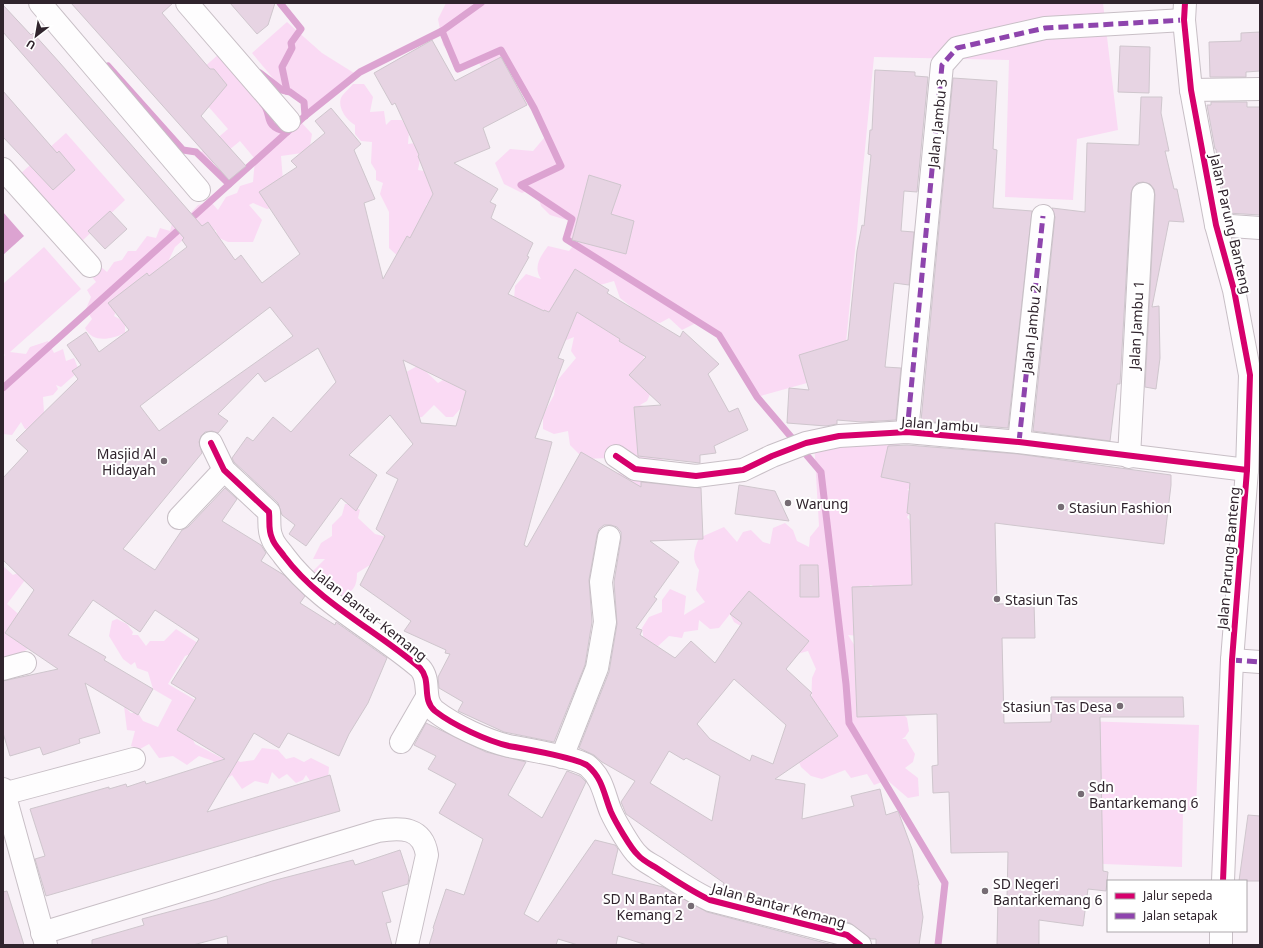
<svg xmlns="http://www.w3.org/2000/svg" width="1263" height="948" font-family="'Noto Sans',sans-serif">
<style>
.green{fill:#fadaf4}
.water{fill:#dca3d1}
.lines{fill:none;stroke-linecap:round;stroke-linejoin:round}
.stream{stroke:#dca3d1;stroke-width:7}
.building{fill:#e7d4e3;stroke:#cfc6cd;fill-rule:evenodd}
.minor-casing{stroke:#c8bfc6;stroke-width:24}
.minor{stroke:#fefdfe;stroke-width:22}
.quiet{stroke:#8e44ad;stroke-width:5;stroke-dasharray:10 5;stroke-linecap:butt}
.cycleway-casing{stroke:#fff;stroke-width:8}
.cycleway{stroke:#d6006c;stroke-width:6}
.poi-dot{fill:#766c74;stroke:#fff;stroke-width:1.5}
.labels{text-anchor:middle;dominant-baseline:central;stroke-width:4;stroke-linejoin:round;paint-order:stroke}
.street-label{font-size:14px;fill:#30242d;stroke:#fff}
.poi-label{font-size:14px;fill:#30242d;stroke:#fff;text-anchor:start}
</style>
<rect width="100%" height="100%" fill="#f8f1f7"/>
<g class="green">
<path d="M446 3H1103L1118 130 1077 139 1073 200 1005 197 1009 60 874 57 843 373 757 397 719 335 698 322 682 330 669 318 660 323 648 320 620 298 614 281 600 285 584 277 643 342 644 362 651 392 647 401 640 405 653 408V452L666 462 672 478 664 496 603 481 628 468 609 458 584 459 570 445 568 431 554 434 543 429V415L554 395 556 382 576 358 571 351 574 337 564 341 462 407 453 417H446L434 405 422 417 414 418 401 375 419 365 438 383 448 377 512 327 515 286 526 274 541 279C533 267 540 257 548 246L569 251 574 245 566 239 572 218 570 217 567 220 550 215 541 206 538 196 529 190 522 193 504 184 495 163 510 149 533 151 544 138 549 141 524 90H520L512 81V70L511 67 497 75 482 69 478 61 458 69 454 59 443 45 438 19Z"/>
<polygon points="287,22 322,53 354,73 306,114 304,102 291,92 282,89 252,53"/>
<path d="M219 54 265 107 267 119 271 124 278 130 287 132 279 140H282L301 122 312 134 309 152 281 156 283 181 277 206 267 209 253 203 249 205 262 220 253 242H228L217 237 216 230 208 234 191 233 175 247 165 268 119 304 114 316 125 322V333C112 339 93 344 85 328L92 319 86 309 91 297 87 290 96 282 80 261 93 260 107 272 114 262 122 260 128 251H136L147 236 156 238 160 228 170 231 172 224 181 218H186L198 205 211 202 218 210 226 197 237 193 240 186 253 182 255 159 240 141 212 164 200 153 228 129 187 82Z"/>
<path d="M353 84H364L373 97 370 112 384 111 386 125 391 120H402L409 132 408 144 415 143 422 149 418 170 430 172 436 194 426 205 434 211 401 259 389 248V212L380 194 383 183 376 180V171L371 163 372 142 361 141 355 134V125C346 120 336 106 342 96 345 92 350 88 353 84Z"/>
<polygon points="66,133 125,200 81,242 19,175"/>
<polygon points="44,247 81,289 10,352 26,354 30,347 48,341 54,353 63,349 66,361 74,358 79,371 61,387 56,385 58,389 53,395 43,397 44,413 50,415 35,430 25,429 21,422 12,435 3,434 3,357 5,355 3,353 3,284"/>
<path d="M899 437 900 447 914 484 907 490 913 492 918 503 907 517 920 534 936 592 878 593 872 585H870L863 593 860 636 848 635 889 700 907 718 909 731 905 737 902 739H906L915 754 913 762 905 768 918 778 919 796 908 798 887 780 874 785 867 774 851 778 845 770 822 779 811 776 801 767 796 755 798 743 831 721 822 720 811 710 812 678 816 669 808 651 797 654 747 630 734 622 730 614 719 628 710 629 699 620 698 630 684 632 682 638 669 636 656 648 644 642 642 628 649 617 662 612V600L670 589 686 596 684 615 705 602 696 590 699 570C691 559 694 550 699 538L724 527 737 542 743 532 751 530 763 542 770 544 773 528 785 523 793 530 797 541 809 547 810 537 819 526 814 441Z"/>
<path d="M345 504H350L360 510 358 518 375 534 390 538 377 568 370 565 357 573C357 588 352 593 338 598L320 588 313 571 325 559H313L321 543 332 536V525L342 515Z"/>
<polygon points="3,566 13,575 20,572 28,576 7,604 25,620 12,636 28,649 3,662"/>
<polygon points="117,619 127,624 133,632 132,635 138,635 146,646 150,641 164,641 176,629 204,647 219,673 188,655 185,656 168,684 209,708 189,731 195,744 222,758 230,755 240,762 254,760 262,748 278,750 286,759 294,757 304,762 311,758 329,767 328,781 313,785 306,775 303,780 296,783 287,774 279,779 272,772 268,784 255,781 242,789 232,775 228,778 221,773 213,761 199,756 187,765 173,756 159,758 149,744 140,749 131,746 135,731 127,730 124,706 131,713 138,713 143,721 158,727 172,700 153,689 148,672 137,668 135,662 131,665 123,659 109,636 112,621"/>
<polygon points="1055,720 1199,725 1196,810 1183,810 1182,867 1051,862"/>
</g>
<polygon class="water" points="3,212 24,236 3,255"/>
<g class="lines">
<g class="stream">
<polyline points="280,3 301,29 291,43 292,48 282,67 287,91"/>
<polyline points="442,31 458,69 501,50 534,108 561,166 521,185 572,219 566,239 719,335 757,397 821,472 846,684 849,723 945,883 938,945"/>
<polyline points="108,66 183,150 196,152 229,184"/>
<polyline points="260,73 282,90 290,92 304,102 305,116"/>
<path d="M263 104C273 115 262 126 287 132"/>
<polyline points="3,388 305,116 360,72 442,31 481,3"/>
</g>
</g>
<g class="building">
<polygon points="71,3 173,3 162,13 210,69 214,69 227,85 201,116 246,166 229,180"/>
<polygon points="230,3 275,3 268,25 257,34"/>
<path d="M3 5 31 35 33 33 60 63 202 226 208 222 235 260 241 255 262 283 300 254 259 192 297 167 291 161 325 133 315 121 331 108 361 144 354 150 375 199 364 203 383 279 407 236 410 238 433 194 418 156 419 155 395 103 392 105 374 73 432 40 455 81 501 57 527 105 483 128 490 148 454 163 498 189 490 202 496 205 491 218 533 243 527 256 529 257 508 294 544 311V310L549 312 575 269 609 290 607 293 680 337 683 331 719 364 708 374 729 412 738 408 748 430 714 446 716 453 700 455V463L638 456 634 407 661 405 629 375 646 357 619 341 620 339 577 312 558 358 564 360 535 438 552 442 524 545 527 547 581 452 641 487V482L701 488 703 539 650 541 679 562 654 597 657 599 636 628 642 630 640 635 675 658 691 641 715 663 742 623 730 614 749 591 809 641 786 669 812 693 810 695 838 736 775 779 805 784 802 819 854 806 851 796 880 789 886 815 898 811 912 849 919 885H918L923 917 919 945H876V939H871L850 923 741 895 723 885 724 883 626 814 621 802 635 781 602 762 594 755 579 748 609 672 617 624 614 582 621 539V532L617 527 611 525H604L599 529 597 535 589 580 592 622 585 665 554 742 504 732 458 711 463 702 439 688 438 677 450 654 445 653 446 650 404 631 411 621 360 585 385 536 376 529 398 479 386 473 413 444 390 415 349 455 377 475 356 511 341 498 306 546 289 534 295 525 282 515 278 503 234 462 232 458 247 437 253 441 273 417 291 432 336 382 318 348 265 382 258 373 218 414 228 421 218 433 212 431 205 432 201 436 199 442 202 453 123 549 155 570 182 530 188 527 225 488 237 499 222 521 261 545 266 553 261 561 284 575 305 596 300 603 335 625 336 622 387 658 368 703 349 734 339 756 288 733 279 748 254 733 207 812 330 775 340 811 46 896 35 859 45 856 30 809 109 787V789L126 784 127 787 145 781 146 784 225 759 177 730 196 698 171 683 199 639 155 610 140 632 93 600 68 635 106 657 104 660 153 689 138 715 85 683 100 733 79 739 80 743 43 755 40 747 10 756 3 733V681L58 669 5 633 34 590 3 560V478L28 451 16 440 78 379 72 371 81 365 67 345 86 332 99 352 129 330 108 303 147 273 149 276 187 247 182 240 184 238 3 32ZM270 307 293 336 159 431 140 406ZM403 360 466 391 456 426 421 423ZM734 679 786 725 773 764 752 755 750 761 710 739 697 724ZM669 751 684 760 686 758 720 776 712 821 650 783Z"/>
<polygon points="1260,32 1260,71 1246,72 1246,77 1210,77 1209,42 1241,41 1241,33"/>
<polygon points="1120,46 1150,47 1149,93 1118,92"/>
<polygon points="875,70 915,72 915,76 928,77 917,192 904,191 901,231 914,232 909,285 894,283 885,367 901,368 896,420 862,422 837,420 837,424 826,426 787,423 789,388 809,390 799,355 848,340 857,251 862,225 864,226 871,155 868,154 870,130 872,130"/>
<polygon points="953,78 997,81 993,149 997,150 993,208 1032,211 1008,428 921,421"/>
<polygon points="3,91 57,153 59,151 75,170 53,190 3,137"/>
<polygon points="1141,97 1162,97 1161,113 1169,151 1165,151 1174,189 1177,189 1184,222 1169,221 1152,307 1159,306 1160,358 1156,389 1145,387 1155,195 1154,189 1150,184 1143,182 1137,183 1133,187 1131,193 1120,384 1117,384 1110,441 1033,431 1055,217 1052,208 1085,212 1087,143 1139,145"/>
<polygon points="1211,102 1247,102 1247,107 1260,107 1260,215 1227,213 1217,160 1216,149 1215,149 1207,105 1211,105"/>
<polygon points="589,175 621,185 611,214 634,221 626,254 572,240"/>
<polygon points="110,211 127,229 105,249 88,231"/>
<polygon points="907,445 1018,454 1171,475 1171,485 1164,544 995,523 997,604 1034,603 1035,638 1002,638 1004,723 1051,722 1051,697 1183,697 1184,717 1100,717 1103,871 1108,872 1106,891 1088,889 1083,926 1039,920 1039,945 997,945 998,898 1007,898 1008,852 951,853 949,792 933,793 932,766 938,765 937,714 857,717 852,587 912,585 910,514 907,513 910,483 881,477 888,446"/>
<polygon points="739,485 775,491 789,521 735,514"/>
<polygon points="800,565 818,565 819,597 800,597"/>
<polygon points="426,723 486,752 526,762 508,795 542,818 567,771 580,776 586,782 524,914 538,922 595,840 615,845 618,849 612,874 663,887 707,912 833,945 647,945 618,936 616,945 578,945 558,939 556,945 429,945 434,929 433,928 446,889 464,895 483,839 439,813 456,784 428,769 436,756 414,745"/>
<polygon points="1248,815 1260,816 1260,881 1239,881"/>
<polygon points="400,850 409,877 408,884 382,892 391,922 386,923 392,945 228,945 227,936 193,945 92,945 92,940 144,925 142,919 217,899 272,881 353,860 355,865"/>
<polygon points="7,891 24,945 3,945 3,892"/>
</g>
<g class="lines">
<defs>
<g id="minor">
<polyline points="40,3 199,190"/>
<polyline points="187,3 289,121"/>
<polyline points="1185,3 1184,20 1191,90 1216,225 1234,290 1250,375 1247,470 1232,660 1223,881"/>
<polyline points="1191,90 1260,89"/>
<polyline points="3,169 90,266"/>
<polyline points="1216,225 1260,228"/>
<polyline points="907,432 942,65 957,48 1045,28 1184,20"/>
<polyline points="1019,442 1043,216"/>
<path d="M211 443 224 470 269 512C270 521 268 530 272 538 274 545 280 550 284 556 319 603 376 630 420 668 432 681 421 699 435 711 453 725 487 741 509 746 525 749 578 758 588 766 603 779 604 795 611 812 615 821 631 849 638 855 642 860 650 864 655 867 673 879 691 891 710 900L847 935 860 945"/>
<polyline points="616,456 635,469 696,476 743,470 772,456 806,443 839,436 907,432 1019,442 1247,470"/>
<polyline points="1129,457 1143,194"/>
<polyline points="179,518 224,470"/>
<polyline points="1232,660 1260,662"/>
<polyline points="3,669 25,663"/>
<polyline points="401,742 427,697"/>
<polyline points="562,757 597,668 605,622 601,582 609,537"/>
<polyline points="3,789 46,945"/>
<polyline points="3,794 134,759"/>
<path d="M42 933 378 831C401 827 423 827 427 855L407 945"/>
<polyline points="1221,945 1221,931"/>
</g>
</defs>
<use href="#minor" class="minor-casing"/>
<use href="#minor" class="minor"/>
<g class="quiet">
<polyline points="907,432 942,65 957,48 1045,28 1184,20"/>
<polyline points="1019,442 1043,216"/>
<polyline points="1232,660 1260,662"/>
</g>
<defs>
<g id="cycleway">
<polyline points="1185,3 1184,20 1191,90 1216,225 1234,290 1250,375 1247,470 1232,660 1223,881"/>
<path d="M211 443 224 470 269 512C270 521 268 530 272 538 274 545 280 550 284 556 319 603 376 630 420 668 432 681 421 699 435 711 453 725 487 741 509 746 525 749 578 758 588 766 603 779 604 795 611 812 615 821 631 849 638 855 642 860 650 864 655 867 673 879 691 891 710 900L847 935 860 945"/>
<polyline points="616,456 635,469 696,476 743,470 772,456 806,443 839,436 907,432 1019,442 1247,470"/>
</g>
</defs>
<use href="#cycleway" class="cycleway-casing"/>
<use href="#cycleway" class="cycleway"/>
</g>
<g class="poi-dot">
<circle cx="164" cy="461" r="4"/>
<circle cx="788" cy="503" r="4"/>
<circle cx="1061" cy="507" r="4"/>
<circle cx="997" cy="599" r="4"/>
<circle cx="1120" cy="706" r="4"/>
<circle cx="1081" cy="794" r="4"/>
<circle cx="985" cy="891" r="4"/>
<circle cx="691" cy="906" r="4"/>
</g>
<g class="labels">
<g class="street-label">
<text transform="translate(937 123) rotate(-84)">Jalan Jambu 3</text>
<text transform="translate(1231 224) rotate(77)">Jalan Parung Banteng</text>
<text transform="translate(1136 325) rotate(-87)">Jalan Jambu 1</text>
<text transform="translate(1031 329) rotate(-84)">Jalan Jambu 2</text>
<text transform="translate(940 424) rotate(4)">Jalan Jambu</text>
<text transform="translate(1228 558) rotate(-85)">Jalan Parung Banteng</text>
<text transform="translate(371 615) rotate(38)">Jalan Bantar Kemang</text>
<text transform="translate(779 905) rotate(15)">Jalan Bantar Kemang</text>
</g>
<g class="poi-label">
<text x="156" y="453" text-anchor="end">Masjid Al<tspan x="156" dy="16">Hidayah</tspan></text>
<text x="796" y="503">Warung</text>
<text x="1069" y="507">Stasiun Fashion</text>
<text x="1005" y="599">Stasiun Tas</text>
<text x="1112" y="706" text-anchor="end">Stasiun Tas Desa</text>
<text x="1089" y="786">Sdn<tspan x="1089" dy="16">Bantarkemang 6</tspan></text>
<text x="993" y="883">SD Negeri<tspan x="993" dy="16">Bantarkemang 6</tspan></text>
<text x="683" y="898" text-anchor="end">SD N Bantar<tspan x="683" dy="16">Kemang 2</tspan></text>
</g>
</g>
<rect width="1263" height="948" fill="none" stroke="#30242d" stroke-width="8"/>
<rect x="1107" y="880" width="140" height="52" fill="#ffffff" stroke="#aca7ab"/>
<rect x="1115" y="893" width="20" height="6" fill="#d6006c" stroke="#aca7ab"/>
<text x="1143" y="900" font-size="12" fill="#30242d">Jalur sepeda</text>
<rect x="1115" y="913" width="20" height="6" fill="#8e44ad" stroke="#aca7ab"/>
<text x="1143" y="920" font-size="12" fill="#30242d">Jalan setapak</text>
<g transform="translate(36 36) rotate(211)" stroke="#ffffff" stroke-width="3" paint-order="stroke">
<path d="M0-3L7 15L0 10L-7 15Z" fill="#30242d"/>
<text y="-6" font-size="11" font-weight="bold" text-anchor="middle" fill="#30242d">U</text>
</g>
</svg>
